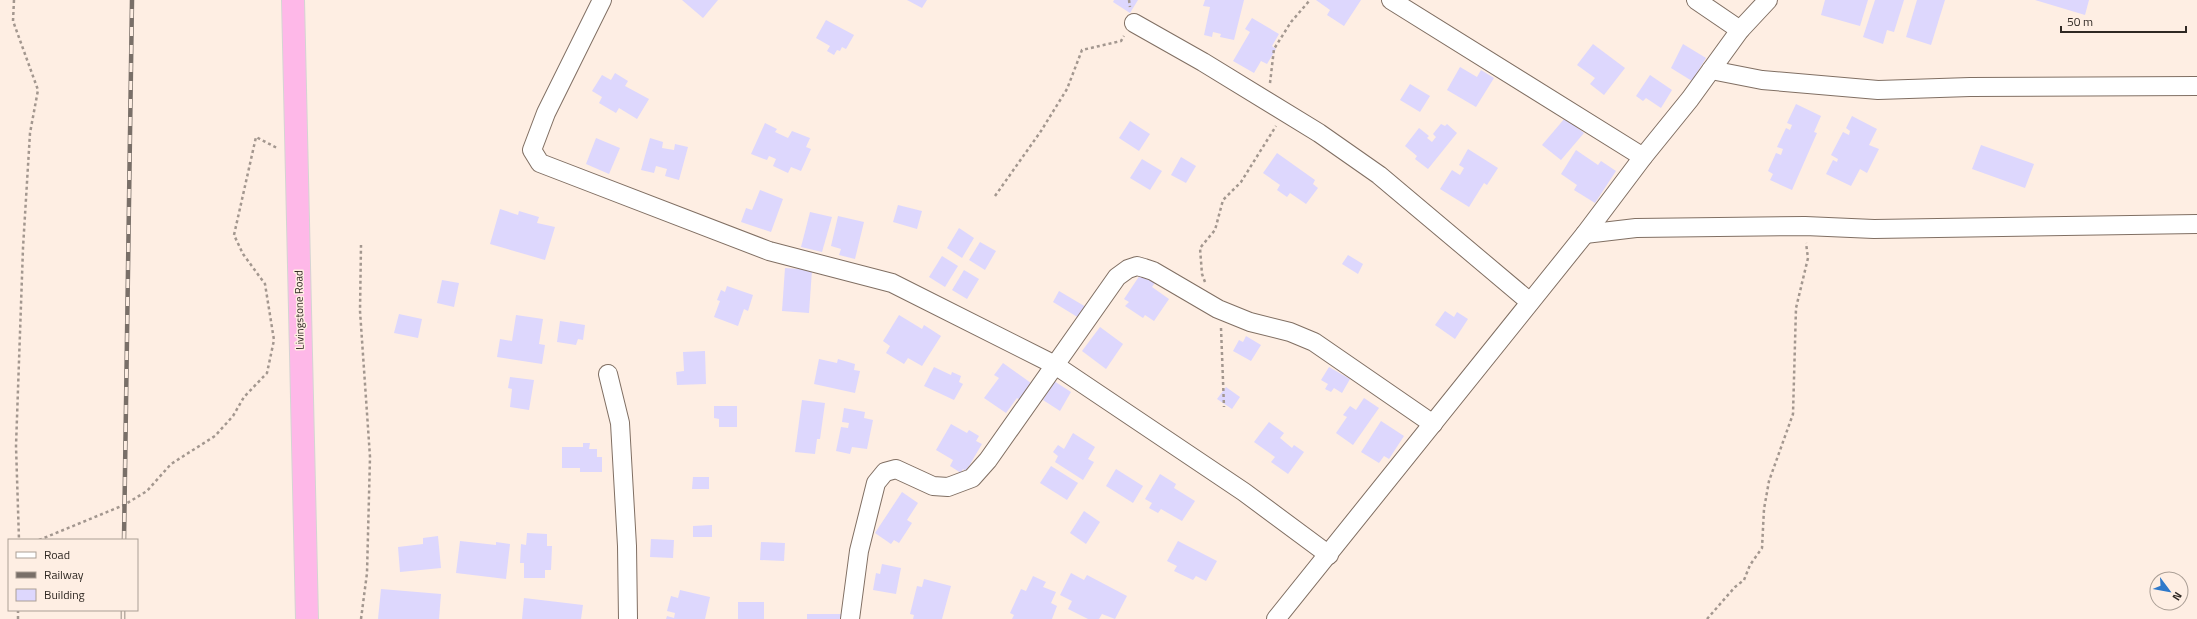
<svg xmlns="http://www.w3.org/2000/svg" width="2197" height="619" font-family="'Titillium Web',sans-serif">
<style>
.building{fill:#ddd7fd}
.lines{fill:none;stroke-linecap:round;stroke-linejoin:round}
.minor-casing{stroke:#806f63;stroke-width:20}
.trunk-casing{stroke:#d5d4d3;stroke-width:24}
.path{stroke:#a3978f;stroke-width:2.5;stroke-dasharray:3 3;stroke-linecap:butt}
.minor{stroke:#fff;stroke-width:18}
.trunk{stroke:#feb8e8;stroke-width:22}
.rail-casing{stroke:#796f68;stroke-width:4.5}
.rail{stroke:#feeee3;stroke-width:3;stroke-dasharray:9;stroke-linecap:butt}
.labels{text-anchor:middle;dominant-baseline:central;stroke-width:3;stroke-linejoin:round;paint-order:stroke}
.street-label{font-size:11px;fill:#2f2823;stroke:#feeee3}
</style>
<rect width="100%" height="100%" fill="#feeee3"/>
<g class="building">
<polygon points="682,0 718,0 703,18"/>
<polygon points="907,0 927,0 922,8"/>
<polygon points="1114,0 1138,0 1130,13 1113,2"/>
<polygon points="1205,0 1244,0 1234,40 1220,37 1221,34 1213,32 1212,37 1204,35 1210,7 1203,6"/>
<polygon points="1316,0 1361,0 1344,26 1327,15 1330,10"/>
<polygon points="1825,0 1868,0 1860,26 1821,15"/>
<polygon points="1875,0 1904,0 1894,32 1887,30 1883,44 1863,37"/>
<polygon points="1917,0 1945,0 1931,45 1906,37"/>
<polygon points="2035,0 2089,0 2085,15"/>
<polygon points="1252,18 1279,34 1272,46 1276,49 1267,64 1261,61 1254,73 1233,61 1250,32 1245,29"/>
<polygon points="826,20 854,35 846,49 842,47 840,51 837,50 834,55 827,51 830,46 816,38"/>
<polygon points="1593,44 1625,68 1604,95 1590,84 1595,78 1577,65"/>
<polygon points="1683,44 1706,58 1692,81 1671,68"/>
<polygon points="1460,67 1477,77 1481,70 1494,78 1476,107 1447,90"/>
<polygon points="615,73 628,81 625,86 649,99 637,119 619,108 616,113 599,103 602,97 592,91 602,75 611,80"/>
<polygon points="1650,75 1672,90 1661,108 1646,98 1643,101 1636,96"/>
<polygon points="1410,84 1430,96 1420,112 1400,100"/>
<polygon points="1796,104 1821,116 1814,132 1817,133 1792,190 1770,180 1773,174 1768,171 1776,153 1781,155 1783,149 1777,147 1786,128 1790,130 1792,125 1787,123"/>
<polygon points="1852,116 1877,129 1869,145 1879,149 1867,173 1860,169 1851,186 1826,174 1833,160 1837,162 1838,159 1831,155 1843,132 1849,135 1850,131 1846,128"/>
<polygon points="1565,118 1584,133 1561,160 1542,145"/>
<polygon points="1130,121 1150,134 1139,151 1119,138"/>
<polygon points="765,123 777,129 775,132 788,138 792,131 810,138 806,147 811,149 801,171 791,167 788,173 773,166 776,159 769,156 767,160 751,154"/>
<polygon points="1441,124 1445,126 1447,124 1457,133 1428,169 1415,159 1417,156 1405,146 1419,128 1429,136 1427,138 1432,142 1436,137 1433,134"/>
<polygon points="596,138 620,148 609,174 586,164"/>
<polygon points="650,138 663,142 662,148 674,150 675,144 688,147 679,180 665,176 667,169 656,166 654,173 641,170"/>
<polygon points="1981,145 2034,164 2025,188 1972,169"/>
<polygon points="1468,149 1498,168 1487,185 1484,183 1469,207 1440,189 1452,170 1460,175 1464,168 1459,165"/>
<polygon points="1576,150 1598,165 1601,161 1616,171 1595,203 1574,190 1577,185 1561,174"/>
<polygon points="1277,153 1315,180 1313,184 1318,188 1306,204 1290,193 1287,197 1277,190 1280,185 1263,173"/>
<polygon points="1181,157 1196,166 1186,183 1171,175"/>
<polygon points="1142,159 1162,171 1150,190 1130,178"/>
<polygon points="760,190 783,199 771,232 741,222 746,208 752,210"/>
<polygon points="898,205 922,211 917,229 893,222"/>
<polygon points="500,209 518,215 519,211 539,217 537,223 555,227 545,260 490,244"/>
<polygon points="810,212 832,217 822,252 801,247"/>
<polygon points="838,216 864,222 855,259 839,255 841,249 831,246"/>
<polygon points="959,228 974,238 962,258 947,248"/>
<polygon points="980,242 996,251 985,270 969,260"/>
<polygon points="1348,255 1363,264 1358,274 1342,264"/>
<polygon points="942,256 958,266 945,287 929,277"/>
<polygon points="785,268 812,270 809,313 782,311"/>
<polygon points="964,270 979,279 967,299 952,290"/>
<polygon points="1142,272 1156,281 1152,287 1169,299 1154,321 1145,315 1143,318 1125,306 1129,302 1124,299"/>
<polygon points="442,280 459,283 454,307 437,303"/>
<polygon points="727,286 753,295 748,311 744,309 738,326 714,317 720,301 717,300 721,290 725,292"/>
<polygon points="1059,291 1086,307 1079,318 1053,302"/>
<polygon points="1445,311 1454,317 1457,312 1468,319 1455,339 1435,325"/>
<polygon points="399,314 422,319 418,338 394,333"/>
<polygon points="516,315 543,319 539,344 545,345 542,364 497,357 500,339 512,341"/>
<polygon points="899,315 922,329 924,325 941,336 922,366 908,358 904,364 886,353 890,346 883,341"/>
<polygon points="560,321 585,325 583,340 578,339 576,345 557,342"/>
<polygon points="1100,327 1123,344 1106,369 1082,351"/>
<polygon points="1246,336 1261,345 1251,361 1233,351 1239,340 1243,342"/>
<polygon points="705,351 706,384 677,385 676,372 684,371 683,352"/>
<polygon points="819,359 837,363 838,359 855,364 854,370 860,371 855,393 814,384"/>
<polygon points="1003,363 1031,383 1023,402 1017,398 1006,413 984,398 999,378 994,375"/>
<polygon points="934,367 951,375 952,372 961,376 959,382 963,384 954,400 924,386"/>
<polygon points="1329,367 1350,379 1342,393 1334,388 1331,392 1325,389 1328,384 1321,380"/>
<polygon points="510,377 534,380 529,410 510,407 512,389 508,388"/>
<polygon points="1054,381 1071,392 1060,411 1043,400"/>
<polygon points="1226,387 1240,397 1232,409 1217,399"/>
<polygon points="1364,398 1379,408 1353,445 1336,433 1347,417 1343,415 1350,406 1356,410"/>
<polygon points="802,400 825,403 820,439 817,439 815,454 795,452"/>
<polygon points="714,406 737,406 737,427 719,427 719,419 714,418"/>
<polygon points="844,408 865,412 864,418 873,420 867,449 852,447 850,454 836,451 841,427 848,428 849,423 842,422"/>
<polygon points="1381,421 1404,436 1389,459 1384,456 1379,463 1361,452"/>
<polygon points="1269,422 1284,433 1280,438 1292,448 1294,445 1304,452 1288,474 1271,462 1275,457 1254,442"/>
<polygon points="951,424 967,433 969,430 979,436 976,441 982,444 966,471 963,469 961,473 950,466 953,460 936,450"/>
<polygon points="1073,433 1095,447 1088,459 1094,462 1083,480 1055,462 1058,456 1053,452 1058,445 1064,449"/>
<polygon points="583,443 590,443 589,449 597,449 597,457 602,457 602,472 580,472 580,468 562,468 562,447 583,447"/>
<polygon points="1051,466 1078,483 1067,500 1040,483"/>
<polygon points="1116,469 1143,486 1133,503 1106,486"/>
<polygon points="1160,474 1176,484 1174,488 1195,501 1182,521 1161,509 1158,513 1149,508 1152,503 1145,499"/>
<polygon points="693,477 709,477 709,489 692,489"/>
<polygon points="902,492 918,503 907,520 912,523 899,543 894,540 891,544 875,533"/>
<polygon points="1084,511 1100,522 1086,544 1070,533"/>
<polygon points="712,525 712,537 693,537 693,526"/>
<polygon points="527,533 547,534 547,546 552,546 551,570 545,570 545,578 524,578 524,563 520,563 521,544 526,545"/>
<polygon points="438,536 441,568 400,572 398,547 423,544 423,538"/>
<polygon points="651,539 674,540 673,558 650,557"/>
<polygon points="460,541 496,545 496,542 510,544 506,579 456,573"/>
<polygon points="1178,541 1217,561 1206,581 1196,576 1193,580 1174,571 1177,566 1167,561"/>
<polygon points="761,542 785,543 784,561 760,560"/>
<polygon points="882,564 901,568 896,594 873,590 876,573 880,574"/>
<polygon points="1071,573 1084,580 1087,575 1127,596 1115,619 1102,614 1099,619 1088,619 1068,609 1072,601 1060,595"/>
<polygon points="1033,576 1046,582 1043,587 1056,592 1051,603 1057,606 1052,619 1012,619 1014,615 1010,613 1021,589 1026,591"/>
<polygon points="924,579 951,586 942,619 913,619 914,615 910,614 917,586 922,587"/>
<polygon points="381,589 441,594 439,619 378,619"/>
<polygon points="680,590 710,597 705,619 666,619 667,616 674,618 675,613 667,611 671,596 678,598"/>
<polygon points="524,598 583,605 581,619 522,619"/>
<rect x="738" y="602" width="26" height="17"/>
<rect x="807" y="614" width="38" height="5"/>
</g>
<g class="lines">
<defs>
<g id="minor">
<polyline points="602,0 546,113 532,150 540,163 769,251 892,283 1055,365 1244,492 1329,555"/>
<polyline points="1391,0 1643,157"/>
<polyline points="1696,0 1740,30"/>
<polyline points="1134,23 1203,62 1319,133 1379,175 1530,302"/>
<polyline points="1711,70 1762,80 1878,90 1970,87 2197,86"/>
<polyline points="1585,234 1636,228 1805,226 1874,229 2197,224"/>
<polyline points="608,374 620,423 627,546 628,619"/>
<polyline points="850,619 859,551 876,483 885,472 896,469 933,486 948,487 972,478 988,460 1117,277 1128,269 1137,266 1144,268 1153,271 1218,309 1250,322 1290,332 1314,342 1433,424"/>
<polyline points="1276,619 1585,234 1643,157 1690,99 1740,30 1768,0"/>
</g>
<polyline id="trunk" points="293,0 307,619"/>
</defs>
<use href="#minor" class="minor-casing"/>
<use href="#trunk" class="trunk-casing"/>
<g class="path">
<polyline points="14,0 13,21 38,90 30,133 23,248 16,446 19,540"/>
<polyline points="1129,0 1130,7"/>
<polyline points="1270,83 1274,49 1291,22 1310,0"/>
<polyline points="995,196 1041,131 1067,89 1082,50 1121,41 1124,36"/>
<polyline points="1205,282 1202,274 1200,248 1215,230 1223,200 1241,182 1276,126"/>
<polyline points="1221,328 1224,407"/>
<polyline points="39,540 124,505 147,491 171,464 215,436 233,416 244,397 267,373 274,340 265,284 243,254 234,235 256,137 277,148"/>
<polyline points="18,619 18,610"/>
<polyline points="361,619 367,573 370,457 360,311 361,245"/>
<polyline points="1707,619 1735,587 1744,580 1750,565 1762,548 1764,509 1769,481 1793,414 1796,308 1808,258 1806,243"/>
</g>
<use href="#minor" class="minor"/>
<use href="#trunk" class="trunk"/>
<defs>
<g id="rail">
<polyline points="124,540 132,0"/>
<polyline points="123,619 123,610"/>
</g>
</defs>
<use href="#rail" class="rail-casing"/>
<use href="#rail" class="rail"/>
</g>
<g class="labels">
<g class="street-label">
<text transform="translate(299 310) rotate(-91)">Livingstone Road</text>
</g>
</g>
<rect x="8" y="539" width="130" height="72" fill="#feeee3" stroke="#ab9f96"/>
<rect x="16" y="552" width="20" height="6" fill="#ffffff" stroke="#ab9f96"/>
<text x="44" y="559" font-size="12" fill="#2f2823">Road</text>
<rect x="16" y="572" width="20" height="6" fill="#796f68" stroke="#ab9f96"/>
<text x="44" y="579" font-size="12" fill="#2f2823">Railway</text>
<rect x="16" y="589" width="20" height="12" fill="#ddd7fd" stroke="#ab9f96"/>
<text x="44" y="599" font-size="12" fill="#2f2823">Building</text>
<g transform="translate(2169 591) rotate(122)"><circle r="19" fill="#feeee3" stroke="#ab9f96"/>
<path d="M0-3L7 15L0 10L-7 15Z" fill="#2e79ca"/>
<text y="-6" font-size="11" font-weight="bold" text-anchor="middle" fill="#2f2823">N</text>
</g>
<path d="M2061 26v6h125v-6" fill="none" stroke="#2f2823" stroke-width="2"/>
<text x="2067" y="26" font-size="12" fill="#2f2823" stroke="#feeee3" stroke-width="3" paint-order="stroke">50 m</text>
</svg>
